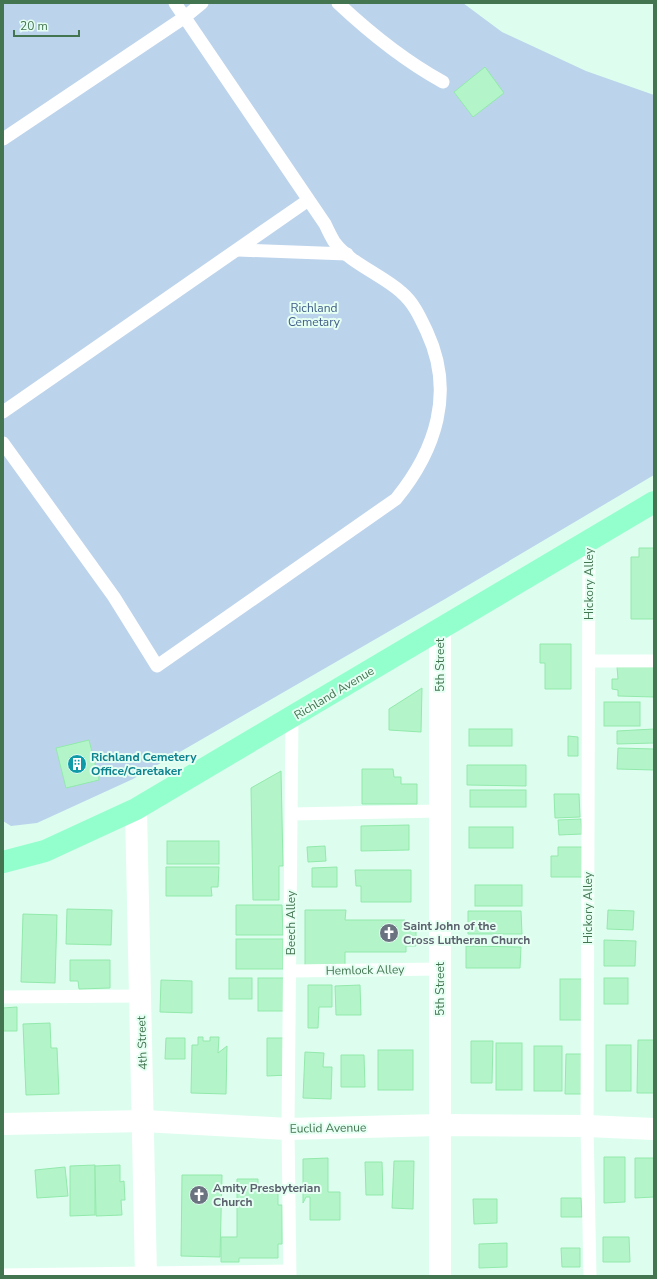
<svg xmlns="http://www.w3.org/2000/svg" width="657" height="1279" font-family="'Nunito Sans',sans-serif">
<style>
.green{fill:#bcd3ec}
.building{fill:#b3f5c8;stroke:#92e9ac}
.lines{fill:none;stroke-linecap:round;stroke-linejoin:round}
.service{stroke:#fff;stroke-width:13}
.minor{stroke:#fff;stroke-width:22}
.tertiary{stroke:#fff;stroke-width:22}
.primary{stroke:#93ffcd;stroke-width:22}
.labels{text-anchor:middle;dominant-baseline:central;stroke-width:4;stroke-linejoin:round;paint-order:stroke}
.park-label{font-size:12px;fill:#405c88;stroke:#e5fff3}
.street-label{font-size:12px;fill:#447551;stroke:#e5fff3}
.culture-label{font-size:12px;font-weight:bold;fill:#0d838f;stroke:#e5fff3;text-anchor:start}
.worship-label{font-size:12px;font-weight:bold;fill:#5b616d;stroke:#e5fff3;text-anchor:start}
</style>
<rect width="100%" height="100%" fill="#ddfeee"/>
<polygon class="green" points="3,3 463,3 502,32 586,71 654,95 654,475 445,599 133,779 37,823 11,826 3,821"/>
<g class="building">
<polygon points="485,67 504,93 473,117 454,92"/>
<polygon points="639,548 654,548 654,619 631,619 631,557 639,557"/>
<polygon points="540,644 571,644 571,689 545,689 545,663 540,663"/>
<polygon points="617,667 654,667 654,697 618,696 618,690 612,689 612,679 618,679"/>
<polygon points="422,688 421,732 389,730 389,709"/>
<rect x="604" y="702" width="36" height="24"/>
<rect x="469" y="729" width="43" height="17"/>
<polygon points="654,729 654,743 617,744 617,731"/>
<polygon points="568,736 578,737 578,756 568,756"/>
<polygon points="89,740 99,780 66,788 56,748"/>
<polygon points="618,748 654,749 654,770 617,769"/>
<polygon points="467,765 526,765 526,786 467,785"/>
<polygon points="362,769 393,769 394,777 401,777 401,784 417,784 417,804 362,804"/>
<polygon points="281,771 283,866 279,866 279,900 253,900 251,788"/>
<rect x="470" y="790" width="56" height="17"/>
<polygon points="554,794 579,794 580,817 555,818"/>
<polygon points="581,819 582,834 559,835 558,820"/>
<polygon points="409,825 409,850 361,851 361,826"/>
<rect x="469" y="827" width="44" height="21"/>
<rect x="167" y="841" width="52" height="23"/>
<polygon points="325,846 326,861 308,862 307,847"/>
<polygon points="558,847 583,847 583,877 551,877 551,856 558,856"/>
<polygon points="166,867 219,867 218,887 211,887 212,896 166,896"/>
<polygon points="337,867 337,887 312,887 312,868"/>
<polygon points="355,870 411,870 411,902 361,902 361,886 356,886"/>
<rect x="475" y="885" width="47" height="21"/>
<polygon points="236,905 282,905 283,935 236,935"/>
<polygon points="67,909 112,910 111,945 66,944"/>
<polygon points="305,910 346,910 345,920 405,920 405,929 416,929 416,946 406,946 406,952 345,952 345,966 305,966"/>
<polygon points="608,910 634,911 633,930 607,929"/>
<polygon points="468,911 521,911 522,934 468,934"/>
<polygon points="23,914 57,915 55,983 21,982"/>
<rect x="236" y="939" width="47" height="30"/>
<polygon points="604,940 636,941 635,966 604,966"/>
<polygon points="466,946 521,947 520,968 466,968"/>
<polygon points="70,960 110,960 110,988 79,989 78,981 70,981"/>
<rect x="229" y="978" width="23" height="21"/>
<rect x="258" y="978" width="26" height="33"/>
<rect x="604" y="978" width="24" height="26"/>
<rect x="560" y="979" width="22" height="41"/>
<polygon points="161,980 192,981 192,1013 160,1012"/>
<polygon points="308,985 332,985 332,1007 319,1007 318,1028 308,1028"/>
<polygon points="360,985 361,1015 336,1015 335,986"/>
<polygon points="17,1007 17,1031 3,1031 3,1008"/>
<polygon points="50,1023 51,1048 57,1048 59,1094 26,1095 23,1024"/>
<polygon points="198,1037 203,1037 203,1041 210,1041 210,1037 219,1037 218,1053 227,1046 226,1094 191,1093 192,1045 198,1045"/>
<polygon points="166,1038 185,1038 185,1059 165,1059"/>
<polygon points="267,1038 287,1038 288,1075 267,1076"/>
<polygon points="638,1040 654,1040 654,1093 637,1093"/>
<polygon points="471,1041 493,1041 492,1083 471,1083"/>
<rect x="496" y="1043" width="26" height="47"/>
<rect x="606" y="1045" width="25" height="46"/>
<rect x="534" y="1046" width="28" height="45"/>
<rect x="378" y="1050" width="35" height="40"/>
<polygon points="305,1052 324,1053 323,1067 332,1067 331,1099 303,1098"/>
<polygon points="566,1054 584,1054 583,1094 565,1094"/>
<polygon points="341,1055 364,1055 365,1087 341,1087"/>
<polygon points="604,1157 625,1157 625,1202 604,1203"/>
<polygon points="328,1158 328,1192 340,1192 340,1220 310,1220 310,1197 306,1197 303,1203 303,1159"/>
<polygon points="635,1158 654,1158 654,1197 635,1198"/>
<polygon points="394,1161 414,1161 413,1209 392,1208"/>
<polygon points="365,1162 382,1162 383,1195 366,1195"/>
<polygon points="95,1165 95,1215 70,1216 70,1166"/>
<polygon points="120,1165 120,1182 124,1181 125,1200 121,1200 122,1215 96,1216 95,1166"/>
<polygon points="65,1167 68,1196 37,1198 35,1170"/>
<polygon points="182,1175 222,1175 220,1257 181,1256"/>
<polygon points="237,1179 258,1179 258,1190 278,1190 278,1205 282,1205 282,1244 278,1244 278,1258 239,1258 239,1262 221,1262 221,1237 237,1237"/>
<polygon points="561,1198 581,1198 582,1217 561,1217"/>
<polygon points="473,1199 497,1199 497,1223 474,1224"/>
<polygon points="603,1237 629,1237 630,1262 603,1262"/>
<polygon points="507,1243 507,1267 479,1268 479,1244"/>
<polygon points="561,1248 580,1248 580,1267 562,1267"/>
</g>
<g class="lines">
<g class="service">
<path d="M338 3C371 34 403 60 443 82"/>
<polyline points="3,139 185,17 202,3"/>
<polyline points="238,250 347,254"/>
<polyline points="3,412 307,201"/>
<path d="M3 443 114 597 157 666 396 499C436 450 455 392 427 332 420 317 414 303 401 292 382 275 350 263 335 243 331 237 328 230 325 224L175 3"/>
<polyline points="589,541 587,1126 590,1276"/>
<polyline points="589,661 654,661"/>
<polyline points="292,814 440,811"/>
<polyline points="291,971 440,969"/>
<polyline points="3,997 141,996"/>
<polyline points="3,1275 289,1271"/>
<polyline points="290,1276 288,1129 292,718"/>
</g>
<g class="minor">
<polyline points="136,809 146,1276"/>
<polyline points="3,1124 144,1121 288,1129 439,1125 587,1126 654,1129"/>
</g>
<polyline class="tertiary" points="440,630 440,1276"/>
<polyline class="primary" points="3,862 45,851 136,809 654,502"/>
</g>
<defs>
<symbol id="building-disc" viewBox="-11 -11 22 22"><circle r="9.5" fill="#0f9aa8" stroke="#e5fff3"/><path d="M-4-6H4V6H1V3H-1V6H-4ZM-2.5-4.3h1.7v1.8h-1.7ZM.8-4.3h1.7v1.8H.8ZM-2.5-1h1.7V.8h-1.7ZM.8-1h1.7V.8H.8Z" fill="#fff"/></symbol>
<symbol id="church-disc" viewBox="-11 -11 22 22"><circle r="9.5" fill="#6b7280" stroke="#e5fff3"/><path d="M-1.2-6h2.4v3.5h3.3v2.4h-3.3V6h-2.4V-.1h-3.3v-2.4h3.3Z" fill="#fff"/></symbol>
</defs>
<g fill-rule="evenodd">
<use href="#building-disc" x="66" y="753" width="22" height="22"/>
<use href="#church-disc" x="378" y="922" width="22" height="22"/>
<use href="#church-disc" x="188" y="1184" width="22" height="22"/>
</g>
<g class="labels">
<g class="park-label">
<text x="314" y="308">Richland<tspan x="314" dy="14">Cemetary</tspan></text>
</g>
<g class="street-label">
<text transform="translate(589 584) rotate(-90)">Hickory Alley</text>
<text transform="translate(440 665) rotate(-90)">5th Street</text>
<text transform="translate(334 693) rotate(-31)">Richland Avenue</text>
<text transform="translate(588 908) rotate(-90)">Hickory Alley</text>
<text transform="translate(291 923) rotate(-90)">Beech Alley</text>
<text transform="translate(365 970) rotate(-1)">Hemlock Alley</text>
<text transform="translate(440 989) rotate(-90)">5th Street</text>
<text transform="translate(142 1043) rotate(-92)">4th Street</text>
<text transform="translate(328 1128) rotate(-1)">Euclid Avenue</text>
</g>
<g class="culture-label">
<text x="91" y="757">Richland Cemetery<tspan x="91" dy="14">Office/Caretaker</tspan></text>
</g>
<g class="worship-label">
<text x="403" y="926">Saint John of the<tspan x="403" dy="14">Cross Lutheran Church</tspan></text>
<text x="213" y="1188">Amity Presbyterian<tspan x="213" dy="14">Church</tspan></text>
</g>
</g>
<rect width="657" height="1279" fill="none" stroke="#447551" stroke-width="8"/>
<path d="M14 30v6h65v-6" fill="none" stroke="#447551" stroke-width="2"/>
<text x="20" y="30" font-size="12" fill="#447551" stroke="#e5fff3" stroke-width="3" paint-order="stroke">20 m</text>
</svg>
